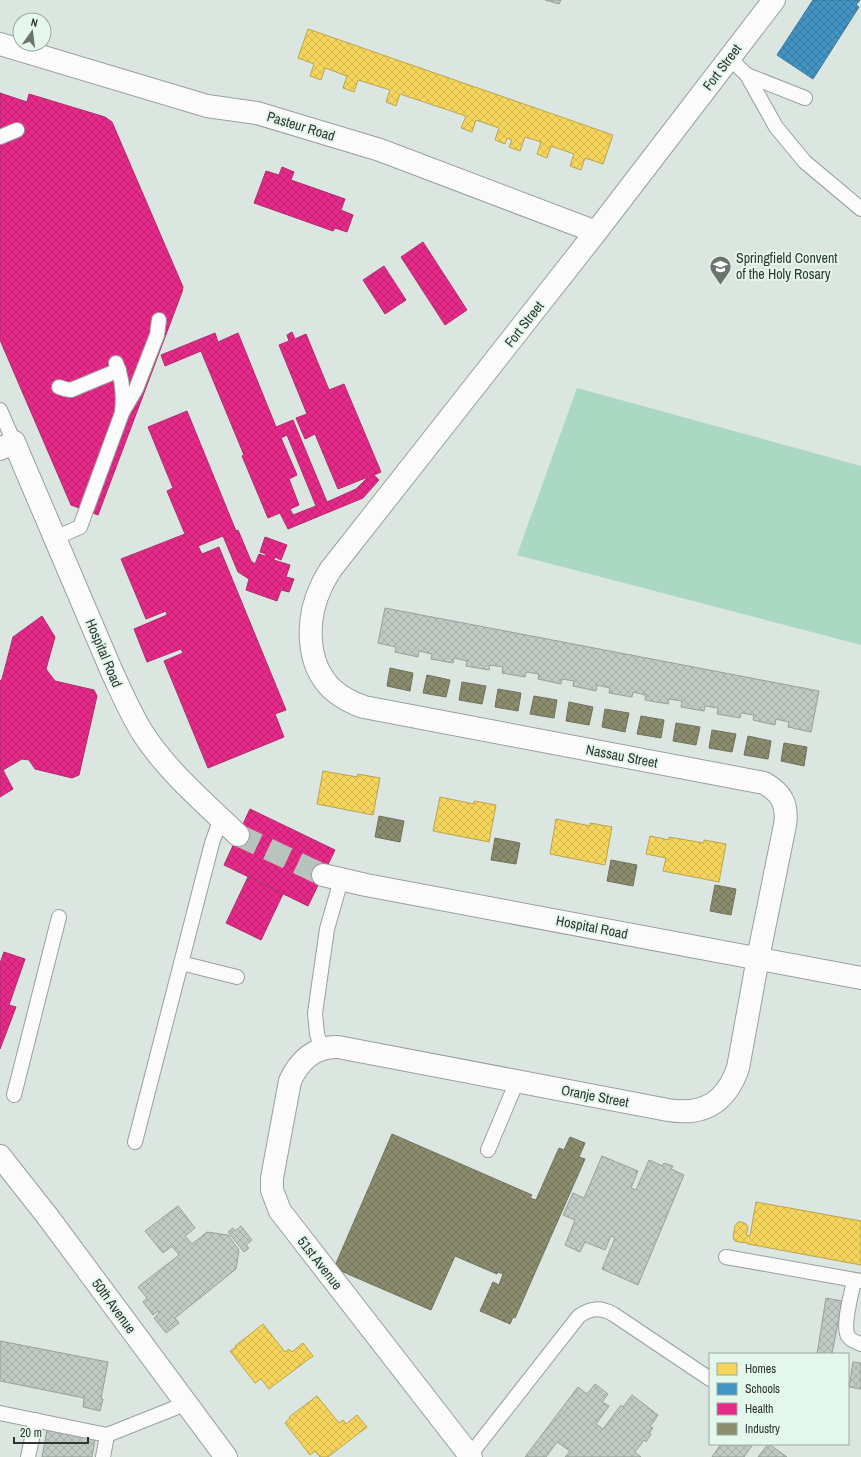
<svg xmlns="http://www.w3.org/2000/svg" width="861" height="1457" font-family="'Archivo Narrow',sans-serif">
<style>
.green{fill:#aad8c2}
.homes{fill:url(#homes-cross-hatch);stroke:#baa54f}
.schools{fill:url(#schools-cross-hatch);stroke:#3d7798}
.health{fill:url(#health-cross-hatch);stroke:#b02d70;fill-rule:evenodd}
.industry{fill:url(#industry-cross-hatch);stroke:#70725c}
.building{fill:url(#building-cross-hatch);stroke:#98a09b}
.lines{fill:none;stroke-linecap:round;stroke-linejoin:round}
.street-tunnel{stroke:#b9c3bd;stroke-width:22;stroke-dasharray:22 11;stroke-linecap:butt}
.lane-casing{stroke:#99a19d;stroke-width:16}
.street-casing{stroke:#99a19d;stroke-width:24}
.lane{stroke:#fafbfa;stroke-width:14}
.street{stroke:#fafbfa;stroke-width:22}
.labels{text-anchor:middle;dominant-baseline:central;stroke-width:4;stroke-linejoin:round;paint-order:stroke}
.street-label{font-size:14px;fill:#2f3632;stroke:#e4f7ed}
.poi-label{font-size:14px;fill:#2f3632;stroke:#e4f7ed;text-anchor:start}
</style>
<defs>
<pattern id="homes-cross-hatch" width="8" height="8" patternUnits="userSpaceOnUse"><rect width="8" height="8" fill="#f6d55c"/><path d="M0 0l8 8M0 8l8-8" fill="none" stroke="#d3b750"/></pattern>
<pattern id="schools-cross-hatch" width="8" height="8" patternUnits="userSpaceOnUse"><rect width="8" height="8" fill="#4393c3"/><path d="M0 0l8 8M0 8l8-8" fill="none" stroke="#38799f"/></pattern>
<pattern id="health-cross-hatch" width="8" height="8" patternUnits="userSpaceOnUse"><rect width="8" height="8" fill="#e7298a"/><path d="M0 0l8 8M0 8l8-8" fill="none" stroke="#bc2471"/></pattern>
<pattern id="industry-cross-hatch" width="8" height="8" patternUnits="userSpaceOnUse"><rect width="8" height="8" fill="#8c8c6e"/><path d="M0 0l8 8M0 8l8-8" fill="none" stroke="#73735b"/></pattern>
<pattern id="building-cross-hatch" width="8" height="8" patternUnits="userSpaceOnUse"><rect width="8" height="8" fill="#c1c9c4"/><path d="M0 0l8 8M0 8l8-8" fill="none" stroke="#a6ada9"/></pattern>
</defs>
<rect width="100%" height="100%" fill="#dbe6e0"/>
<polygon class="green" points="577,388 861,466 861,645 517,555"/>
<g class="homes">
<polygon points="308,29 613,135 603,164 585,158 581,170 570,166 574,154 551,146 547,158 537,154 541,142 525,137 520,151 509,147 512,140 507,138 505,144 495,140 499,128 476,120 472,132 461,128 466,116 400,94 396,106 386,102 390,90 358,80 354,92 343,88 347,76 325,68 321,80 310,76 314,64 298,58"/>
<polygon points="323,771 357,777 358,774 380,778 373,815 317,804"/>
<polygon points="440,797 474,804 474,801 496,805 489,842 433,831"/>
<polygon points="556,819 590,826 590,823 612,827 605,865 550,854"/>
<polygon points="650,836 669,840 669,837 704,843 704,840 726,844 719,882 663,871 666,858 646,854"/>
<polygon points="756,1202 861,1221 861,1265 748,1244 748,1243 739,1242 735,1241 733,1237 735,1226 738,1222 742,1222 746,1224 748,1228 746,1235 750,1236"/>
<polygon points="263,1324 285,1352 289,1349 292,1352 303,1343 313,1356 269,1389 261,1379 255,1383 230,1351 236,1347 235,1346"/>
<polygon points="317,1396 339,1423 343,1420 346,1424 357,1415 367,1427 328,1457 320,1457 315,1451 310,1455 285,1423 290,1418 289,1417"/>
</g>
<polygon class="schools" points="813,0 860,0 856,5 859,7 813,79 777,55"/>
<g class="health">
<polygon points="0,93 27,102 29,94 105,117 112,122 183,287 182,292 98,515 71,505 0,340"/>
<polygon points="282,167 294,172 291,180 345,199 341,210 353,215 347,232 335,228 333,231 254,203 266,171 279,175"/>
<polygon points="423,242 467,310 445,325 401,257"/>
<polygon points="384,266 406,300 385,314 363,280"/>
<path d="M292 332 295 339 306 334 329 390 344 384 381 472 374 475 379 480 363 498 288 529 280 513 268 518 242 456 244 455 201 351 165 366 161 355 215 333 218 342 238 333 276 427 293 420 327 502 356 489 368 477 338 489 315 434 305 439 296 418 307 414 279 345 289 341 287 335ZM287 435 316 506 293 515 290 509 299 505 289 479 297 475 281 438Z"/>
<polygon points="187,411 236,531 238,530 251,561 255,564 259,554 265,556 266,554 260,552 265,537 287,545 281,560 275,557 274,560 290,565 286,577 294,579 289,592 281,590 277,601 246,590 249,579 238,572 223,536 198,546 202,554 219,547 286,710 275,714 284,737 208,768 164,661 183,653 181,649 147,662 134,629 167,615 166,611 146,619 121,559 185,534 167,491 173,488 148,427"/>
<polygon points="42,616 55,637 46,669 55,681 94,690 97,696 79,775 72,778 35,769 29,760 22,759 3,770 13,789 0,797 0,681 2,679 13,637"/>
<polygon points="250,809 335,850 308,906 224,865"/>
<polygon points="248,877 283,894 261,940 226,923"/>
<polygon points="4,952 25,959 9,1005 16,1007 0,1049 0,963"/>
</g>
<g class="industry">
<polygon points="390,668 413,673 410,691 387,686"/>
<polygon points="427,675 450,680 446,697 423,693"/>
<polygon points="462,682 486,686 482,704 459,700"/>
<polygon points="498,689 521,693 518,711 495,707"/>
<polygon points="534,696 557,700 554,718 530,714"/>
<polygon points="569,702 593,707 589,725 566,721"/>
<polygon points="605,709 629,713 625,732 602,727"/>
<polygon points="641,716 664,720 661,738 637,734"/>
<polygon points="676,723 700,727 696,745 673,741"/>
<polygon points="712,730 736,734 732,752 709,748"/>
<polygon points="748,736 771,741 768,759 744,755"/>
<polygon points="784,743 807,747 804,766 781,761"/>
<polygon points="379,816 404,821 400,842 375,837"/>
<polygon points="495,838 520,843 516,864 491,860"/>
<polygon points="611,860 637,865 633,886 607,881"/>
<polygon points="715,885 736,889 731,915 710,911"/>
<polygon points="392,1134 532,1195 530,1198 536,1200 559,1148 564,1150 570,1137 585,1143 579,1157 585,1159 515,1318 513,1317 510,1324 480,1311 493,1282 499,1285 503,1274 498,1272 497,1274 455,1256 431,1310 334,1268"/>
</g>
<g class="building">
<polygon points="545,0 561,0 559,4"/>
<polygon points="385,608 819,691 811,732 788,727 789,722 776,719 775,725 753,720 754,715 741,713 740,718 717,714 718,708 705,706 704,711 681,707 682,701 669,699 668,704 645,700 646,695 633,692 632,697 609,693 610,688 597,685 596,691 573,686 574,681 562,679 561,684 538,679 539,674 526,672 525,677 502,673 503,667 490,665 489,670 466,666 467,661 454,658 453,663 431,659 432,654 419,651 418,657 395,652 396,647 378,643"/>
<polygon points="602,1156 638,1171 631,1188 636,1190 649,1160 663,1166 664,1163 673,1166 671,1169 684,1175 638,1285 602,1269 615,1238 611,1236 605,1250 585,1242 580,1252 565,1245 575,1220 563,1215 573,1193 584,1198"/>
<polygon points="178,1206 195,1228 185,1236 192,1244 207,1232 228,1235 239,1250 236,1269 175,1318 179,1323 166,1333 154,1318 159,1313 158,1311 153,1315 143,1302 147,1298 138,1287 179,1255 172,1246 163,1253 145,1231"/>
<polygon points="241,1226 252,1240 246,1245 249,1248 244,1252 228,1232 233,1228 235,1231"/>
<polygon points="826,1298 842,1301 832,1354 817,1354"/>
<polygon points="0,1341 108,1362 101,1399 103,1399 100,1411 83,1407 84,1398 0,1381"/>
<polygon points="853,1362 861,1363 861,1389 849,1387"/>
<polygon points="595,1384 608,1394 602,1402 609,1406 596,1424 603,1429 621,1405 623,1407 632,1395 658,1415 650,1427 653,1428 649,1433 651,1434 646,1442 644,1440 635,1452 641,1457 565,1457 570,1451 557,1442 546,1457 525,1457 578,1387 587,1394"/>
<polygon points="47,1430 95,1440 92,1457 42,1457"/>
<polygon points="721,1444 753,1444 744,1457 712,1457"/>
<polygon points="768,1444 769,1444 787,1457 758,1457"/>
</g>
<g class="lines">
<polyline class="street-tunnel" points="238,835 323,875"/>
<defs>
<g id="lane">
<polyline points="729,58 747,75 776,127 805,162 861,209"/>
<polyline points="747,75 805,98"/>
<polyline points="0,137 17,130"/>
<polyline points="59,387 65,389 71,390 119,370"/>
<polyline points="0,410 14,442"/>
<polyline points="123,411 136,389 157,335 159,320"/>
<path d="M55 538 80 527 122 413C124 396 123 380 116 363"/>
<polyline points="181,963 237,977"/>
<polyline points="322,1049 317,1034 315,1013 327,929 341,880"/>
<polyline points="14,1095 59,917"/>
<polyline points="135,1142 212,843 221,818"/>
<polyline points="488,1150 517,1081"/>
<polyline points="726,1257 861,1281"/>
<path d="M854 1280C852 1293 842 1325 848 1336 851 1341 856 1342 861 1344"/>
<polyline points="0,1413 107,1435 185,1404"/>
<path d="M470 1455 579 1316C591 1308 600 1307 613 1314L710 1379"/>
<polyline points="28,1457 36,1420"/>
<polyline points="103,1457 107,1435"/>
</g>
<g id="street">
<polyline points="0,44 207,106 257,113 380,150 596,232"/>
<path d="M0 449 14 442 112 672C122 693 131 715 144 735 169 773 205 803 238 835"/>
<polyline points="323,875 366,885 861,978"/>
<polyline points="0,1156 48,1217 226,1457"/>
<path d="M471 1457 280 1211 272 1190V1178L290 1081C299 1061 315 1046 338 1047L668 1110C704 1116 726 1102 738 1068L758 958 785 825C788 805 782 793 764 783L364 707C352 703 342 698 332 689 305 663 306 617 322 585 324 580 328 574 331 569L596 232 774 0"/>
</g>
</defs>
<use href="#lane" class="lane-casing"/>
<use href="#street" class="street-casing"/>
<use href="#lane" class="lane"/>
<use href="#street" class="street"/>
</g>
<defs>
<symbol id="school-pin" viewBox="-11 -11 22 30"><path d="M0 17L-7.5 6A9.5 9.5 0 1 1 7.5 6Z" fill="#6b746f" stroke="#e4f7ed"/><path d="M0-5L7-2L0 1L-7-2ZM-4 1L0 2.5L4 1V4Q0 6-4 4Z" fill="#fff"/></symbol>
</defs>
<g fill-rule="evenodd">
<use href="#school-pin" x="708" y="254" width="25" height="34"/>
</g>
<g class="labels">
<g class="street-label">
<text transform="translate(722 67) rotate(-53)">Fort Street</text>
<text transform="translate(301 126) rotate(17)">Pasteur Road</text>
<text transform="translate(524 324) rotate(-52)">Fort Street</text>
<text transform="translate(104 653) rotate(67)">Hospital Road</text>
<text transform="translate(622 756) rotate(11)">Nassau Street</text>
<text transform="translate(592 927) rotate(11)">Hospital Road</text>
<text transform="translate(595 1096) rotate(11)">Oranje Street</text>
<text transform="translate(320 1263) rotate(52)">51st Avenue</text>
<text transform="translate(114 1306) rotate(54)">50th Avenue</text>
</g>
<g class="poi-label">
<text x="736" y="258">Springfield Convent<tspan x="736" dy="16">of the Holy Rosary</tspan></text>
</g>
</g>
<rect x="709" y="1353" width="140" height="92" fill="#e4f7ed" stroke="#9caaa2"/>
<rect x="717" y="1363" width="20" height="12" fill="#f6d55c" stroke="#9caaa2"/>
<text x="745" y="1373" font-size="12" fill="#2f3632">Homes</text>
<rect x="717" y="1383" width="20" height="12" fill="#4393c3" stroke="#9caaa2"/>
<text x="745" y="1393" font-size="12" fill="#2f3632">Schools</text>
<rect x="717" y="1403" width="20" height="12" fill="#e7298a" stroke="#9caaa2"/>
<text x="745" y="1413" font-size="12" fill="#2f3632">Health</text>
<rect x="717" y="1423" width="20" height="12" fill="#8c8c6e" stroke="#9caaa2"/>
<text x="745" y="1433" font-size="12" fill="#2f3632">Industry</text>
<g transform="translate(32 32) rotate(14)"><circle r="19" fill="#e4f7ed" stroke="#9caaa2"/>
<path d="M0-3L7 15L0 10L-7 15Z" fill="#6b746f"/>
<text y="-6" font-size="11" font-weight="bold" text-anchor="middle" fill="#2f3632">N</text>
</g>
<path d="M14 1437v6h74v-6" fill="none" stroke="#2f3632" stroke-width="2"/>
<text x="20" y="1437" font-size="12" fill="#2f3632" stroke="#e4f7ed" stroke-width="3" paint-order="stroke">20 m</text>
</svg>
